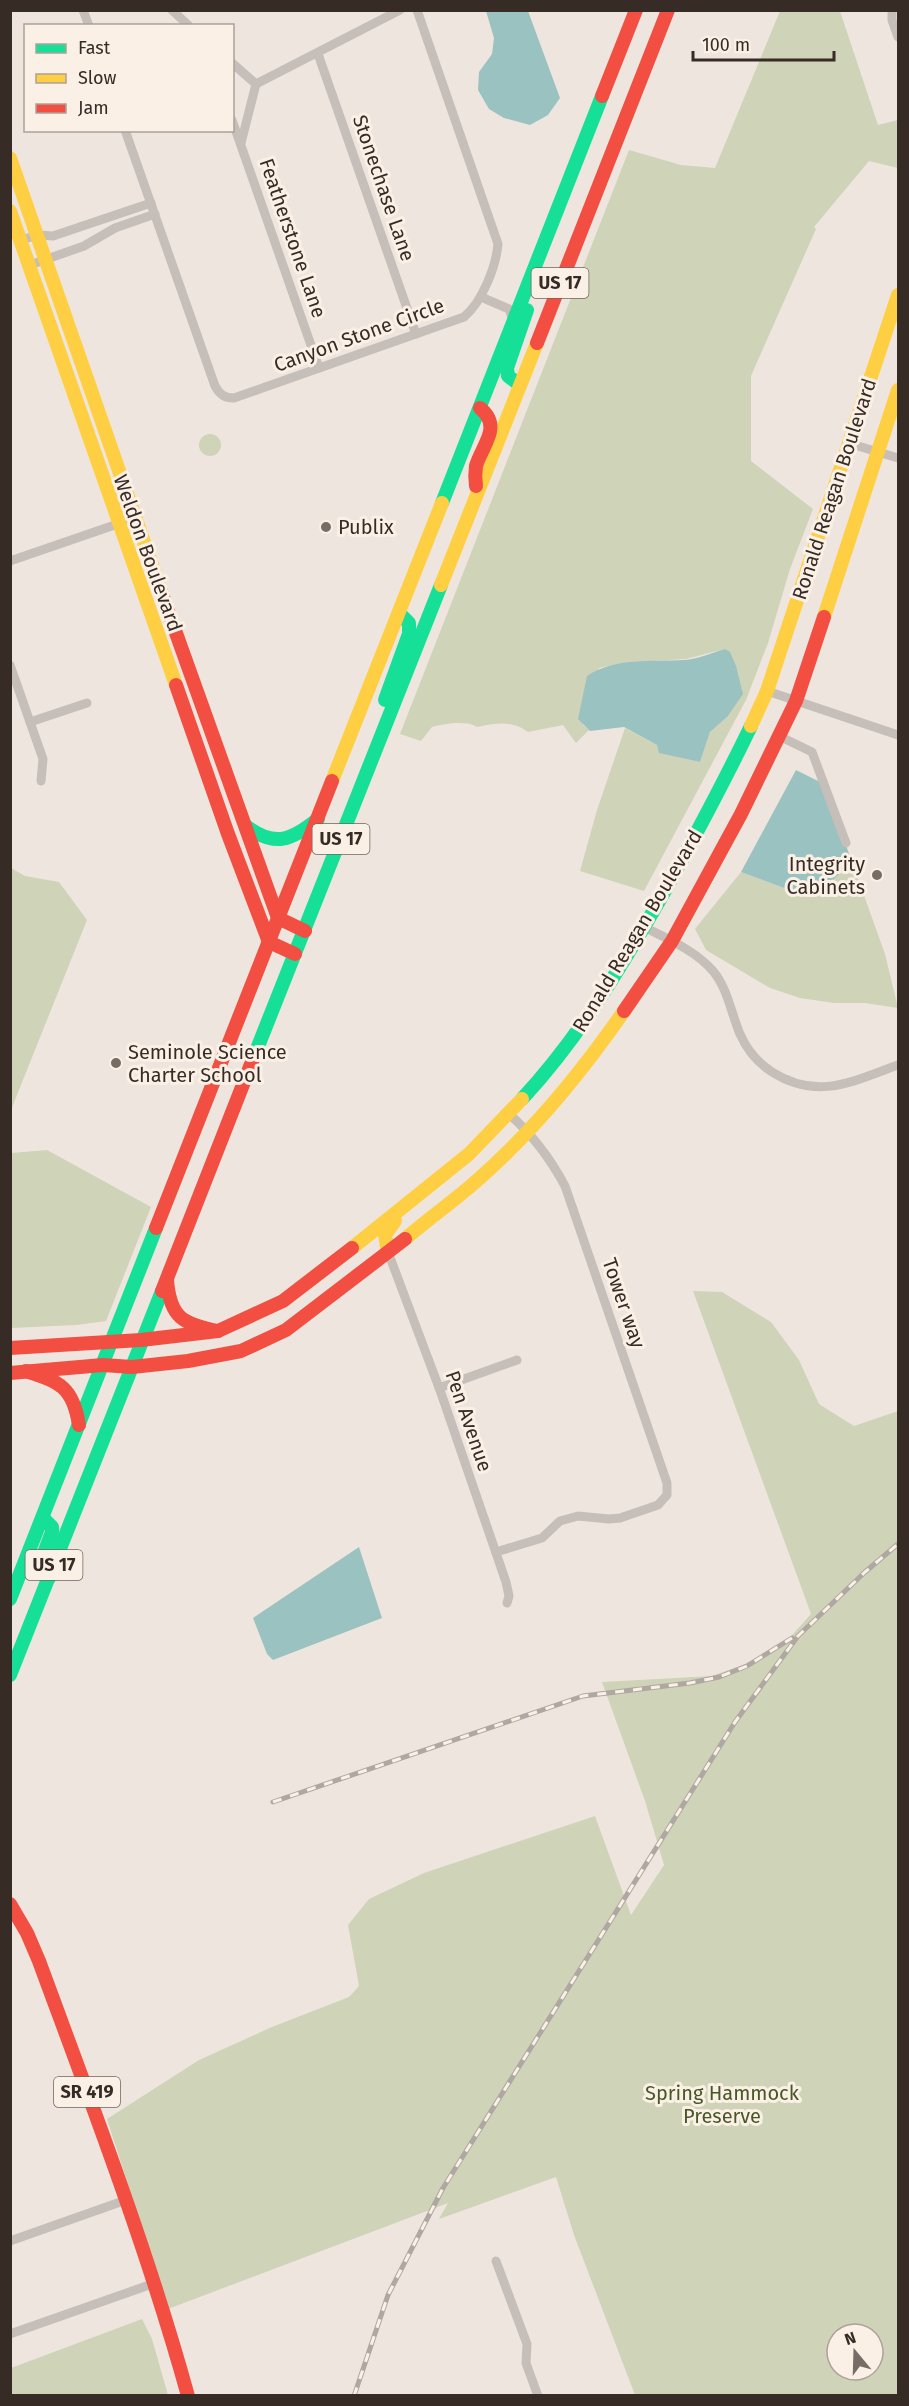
<svg xmlns="http://www.w3.org/2000/svg" width="909" height="2406" font-family="'Fira Sans',sans-serif">
<style>
.green{fill:#cfd3b7;fill-rule:evenodd}
.water{fill:#99c2c1}
.lines{fill:none;stroke-linecap:round;stroke-linejoin:round}
.street{stroke:#c6beb8;stroke-width:9}
.fast{stroke:#16e098;stroke-width:14}
.slow{stroke:#ffcf43;stroke-width:14}
.jam{stroke:#f24e42;stroke-width:14}
.rail-casing{stroke:#aea7a2;stroke-width:5}
.rail{stroke:#fbf0e5;stroke-width:3;stroke-dasharray:9;stroke-linecap:butt}
.poi-dot{fill:#776c66;stroke:#fbf0e5;stroke-width:2}
.labels{text-anchor:middle;dominant-baseline:central;stroke-width:6;stroke-linejoin:round;paint-order:stroke}
.shield{fill:#fbf0e5;stroke:#72665f;stroke-width:1.5}
.shield-label{font-size:18px;font-weight:bold;fill:#372b26}
.street-label{font-size:20px;fill:#372b26;stroke:#fbf0e5}
.poi-label{font-size:20px;fill:#372b26;stroke:#fbf0e5;text-anchor:start}
.park-label{font-size:20px;fill:#475827;stroke:#fbf0e5}
</style>
<rect width="100%" height="100%" fill="#eee6de"/>
<g class="green">
<path d="M780 11H840L878 125 898 120V168L869 161 814 227 816 229 751 376V461L813 509 790 569 768 643 746 700 644 891 580 871 597 810 625 728 657 745 660 753 700 762 710 732 727 717 725 649 686 659 621 663 599 668 583 725 589 730 576 743 563 725 528 732C512 720 496 723 477 727 465 720 445 724 432 727L421 741 400 734 629 150 681 165 715 168Z"/>
<circle cx="210" cy="445" r="11"/>
<polygon points="852,862 885,954 898,1008 865,1003 834,1003 800,998 770,988 706,950 695,929 741,872 792,891 834,879"/>
<polygon points="11,868 25,876 59,882 87,920 11,1110"/>
<polygon points="47,1150 151,1207 106,1321 76,1325 11,1328 11,1153"/>
<path d="M693 1291 722 1292 771 1322 799 1360 819 1404 854 1426 898 1411V2395H635L574 2235 556 2177 439 2219 448 2203 168 2309 107 2119 199 2060 272 2027 349 1997 359 1986 348 1925 369 1899 424 1873 595 1816 631 1915 664 1865 645 1801 602 1682 712 1676 745 1664 785 1643 811 1614ZM837 2334H873V2370H837Z"/>
<polygon points="142,2319 152,2339 168,2395 11,2395 11,2368"/>
</g>
<g class="water">
<polygon points="486,11 528,11 560,98 548,115 530,125 504,118 489,109 478,90 479,72 492,54 494,38"/>
<path d="M725 649 730 652 736 666 743 694 727 717 710 732 700 762 659 753 657 745 624 727 590 731 578 719 587 676C615 657 651 662 684 660 697 659 712 653 725 649Z"/>
<polygon points="796,770 824,784 852,862 834,879 792,891 741,872"/>
<polygon points="359,1547 382,1618 273,1660 267,1654 253,1618"/>
</g>
<g class="lines">
<g class="street">
<polyline points="83,10 89,26"/>
<polyline points="172,10 189,26"/>
<polyline points="892,10 892,20 898,37"/>
<polyline points="318,54 416,334"/>
<polyline points="232,63 256,84"/>
<polyline points="256,84 400,10"/>
<polyline points="232,120 319,368"/>
<path d="M125 130 215 386C220 395 225 398 234 398L464 317C482 302 496 267 498 244L417 10"/>
<polyline points="241,143 256,84"/>
<polyline points="21,240 38,235 53,236 151,203"/>
<polyline points="30,265 84,246 115,228 155,214"/>
<polyline points="481,297 509,309 513,320"/>
<polyline points="848,443 898,458"/>
<polyline points="10,561 135,518"/>
<polyline points="10,665 43,759 41,781"/>
<polyline points="767,691 898,735"/>
<polyline points="30,722 87,703"/>
<polyline points="779,736 812,752 846,843"/>
<path d="M644 927C668 939 696 951 713 971 728 989 731 1013 740 1034 747 1050 758 1063 772 1072 818 1101 853 1081 898 1065"/>
<polyline points="388,1252 441,1393 506,1582 509,1596 507,1603"/>
<polyline points="439,1388 517,1360"/>
<path d="M496 1552 542 1538 560 1521 578 1516 609 1519 620 1518 658 1505 667 1495V1483L565 1186C550 1158 533 1135 509 1114"/>
<polyline points="10,2241 126,2200"/>
<polyline points="496,2261 527,2344 526,2363 538,2396"/>
<polyline points="10,2334 155,2283"/>
</g>
<g class="fast">
<polyline points="520,385 508,376 507,368 527,310"/>
<polyline points="442,503 602,96"/>
<polyline points="385,700 409,634 409,623 399,613"/>
<path d="M246 826C275 848 292 840 318 819"/>
<polyline points="253,1059 441,585"/>
<path d="M522 1099C578 1039 621 967 662 896 693 840 723 784 751 726"/>
<polyline points="43,1518 52,1527 52,1532 38,1569 49,1578"/>
<polyline points="10,1599 156,1228"/>
<polyline points="10,1675 162,1291"/>
</g>
<g class="slow">
<polyline points="10,158 161,591"/>
<polyline points="10,211 176,685"/>
<polyline points="441,585 537,343"/>
<polyline points="824,617 898,390"/>
<polyline points="751,726 767,691 898,295"/>
<polyline points="332,781 442,503"/>
<path d="M405 1239C427 1220 451 1203 473 1184 530 1135 581 1073 624 1011"/>
<polyline points="352,1248 469,1154 522,1099"/>
<polyline points="388,1252 385,1235 395,1221"/>
</g>
<g class="jam">
<polyline points="602,96 636,10"/>
<polyline points="537,343 668,10"/>
<path d="M476 486C475 479 475 473 476 466 482 445 503 427 480 408"/>
<polyline points="161,591 278,918 305,931"/>
<polyline points="176,685 228,834 269,942 295,954"/>
<polyline points="624,1011 672,941 741,814 796,701 824,617"/>
<polyline points="156,1228 332,781"/>
<path d="M167 1280C170 1318 183 1324 218 1331"/>
<polyline points="162,1291 253,1059"/>
<polyline points="10,1348 141,1340 218,1331 283,1301 352,1248"/>
<path d="M26 1371C60 1382 73 1387 79 1425"/>
<polyline points="10,1373 103,1365 132,1367 188,1361 241,1351 286,1330 405,1239"/>
<path d="M10 1904 27 1933 39 1961C92 2105 147 2248 188 2396"/>
</g>
<defs>
<g id="rail">
<polyline points="273,1802 583,1696 690,1683 719,1677 747,1666 792,1638"/>
<polyline points="354,2396 388,2295 443,2188 735,1722 798,1636 865,1572 898,1544"/>
</g>
</defs>
<use href="#rail" class="rail-casing"/>
<use href="#rail" class="rail"/>
</g>
<g class="poi-dot">
<circle cx="326" cy="527" r="6"/>
<circle cx="877" cy="875" r="6"/>
<circle cx="116" cy="1063" r="6"/>
</g>
<g class="labels">
<g class="shield">
<rect x="531.5" y="268" width="57" height="30" rx="4.5"/>
<rect x="312.5" y="824" width="57" height="30" rx="4.5"/>
<rect x="25.5" y="1550" width="57" height="30" rx="4.5"/>
<rect x="54" y="2077" width="66" height="30" rx="4.5"/>
</g>
<g class="shield-label">
<text x="560" y="283">US 17</text>
<text x="341" y="839">US 17</text>
<text x="54" y="1565">US 17</text>
<text x="87" y="2092">SR 419</text>
</g>
<g class="street-label">
<text transform="translate(384 188) rotate(71)">Stonechase Lane</text>
<text transform="translate(293 238) rotate(71)">Featherstone Lane</text>
<text transform="translate(359 335) rotate(-20)">Canyon Stone Circle</text>
<text transform="translate(834 489) rotate(-72)">Ronald Reagan Boulevard</text>
<text transform="translate(148 553) rotate(70)">Weldon Boulevard</text>
<text transform="translate(637 931) rotate(-59)">Ronald Reagan Boulevard</text>
<text transform="translate(624 1303) rotate(71)">Tower way</text>
<text transform="translate(469 1421) rotate(71)">Pen Avenue</text>
</g>
<g class="poi-label">
<text x="338" y="527">Publix</text>
<text x="865" y="864" text-anchor="end">Integrity<tspan x="865" dy="23">Cabinets</tspan></text>
<text x="128" y="1052">Seminole Science<tspan x="128" dy="23">Charter School</tspan></text>
</g>
<g class="park-label">
<text x="722" y="2093">Spring Hammock<tspan x="722" dy="23">Preserve</tspan></text>
</g>
</g>
<rect width="909" height="2406" fill="none" stroke="#372b26" stroke-width="24"/>
<rect x="24" y="24" width="210" height="108" fill="#fbf0e5" stroke="#ada199" stroke-width="1.5"/>
<rect x="36" y="44" width="30" height="9" fill="#16e098" stroke="#ada199" stroke-width="1.5"/>
<text x="78" y="54" font-size="18" fill="#372b26">Fast</text>
<rect x="36" y="74" width="30" height="9" fill="#ffcf43" stroke="#ada199" stroke-width="1.5"/>
<text x="78" y="84" font-size="18" fill="#372b26">Slow</text>
<rect x="36" y="104" width="30" height="9" fill="#f24e42" stroke="#ada199" stroke-width="1.5"/>
<text x="78" y="114" font-size="18" fill="#372b26">Jam</text>
<g transform="translate(855 2352) rotate(341)"><circle r="28" fill="#fbf0e5" stroke="#ada199" stroke-width="1.5"/>
<path d="M0-4.5L10 22L0 15L-10 22Z" fill="#776c66"/>
<text y="-9" font-size="16" font-weight="bold" text-anchor="middle" fill="#372b26">N</text>
</g>
<path d="M693 51v9h141v-9" fill="none" stroke="#372b26" stroke-width="3"/>
<text x="702" y="51" font-size="18" fill="#372b26" stroke="#fbf0e5" stroke-width="4.5" paint-order="stroke">100 m</text>
</svg>
